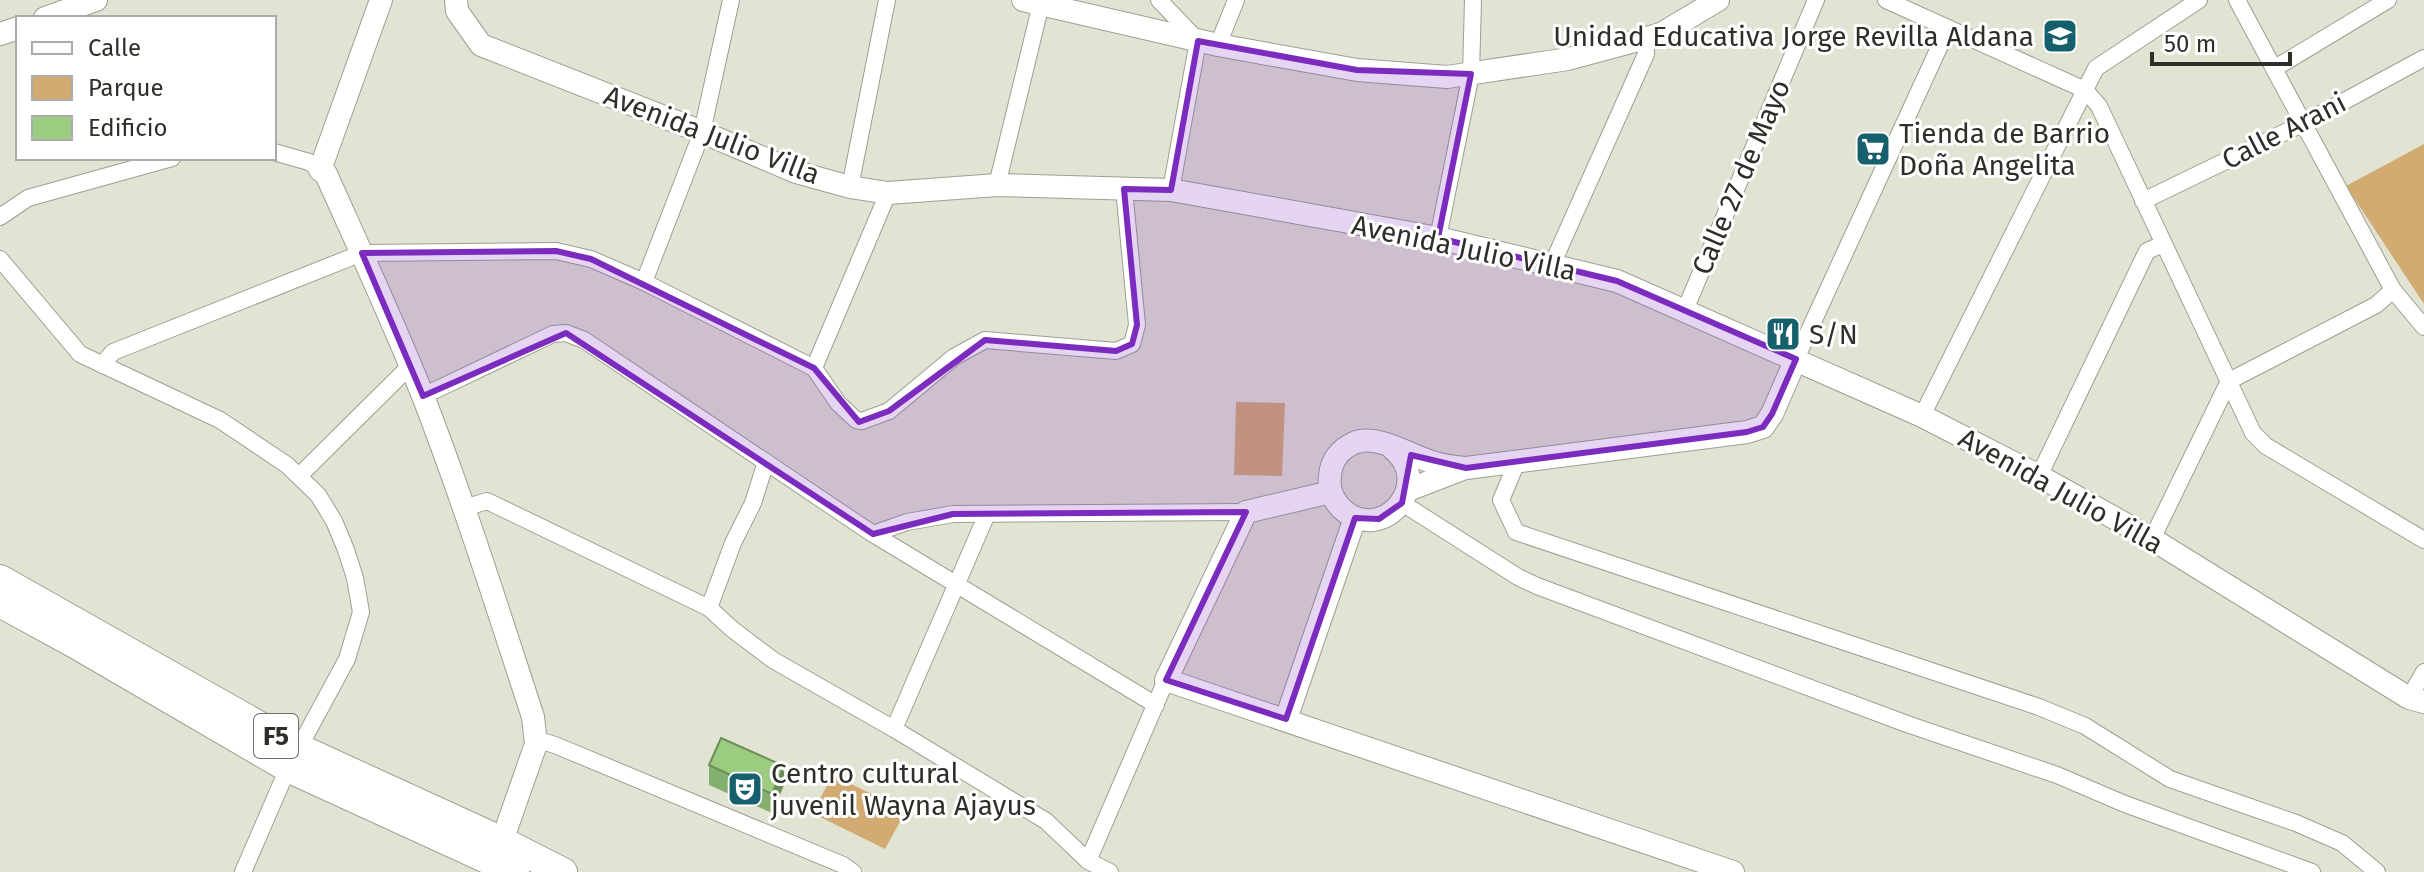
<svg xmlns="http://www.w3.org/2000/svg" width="2424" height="872" font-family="'Fira Sans',sans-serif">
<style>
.green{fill:#d2ab73}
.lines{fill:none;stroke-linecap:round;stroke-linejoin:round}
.street-casing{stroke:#9da090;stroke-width:18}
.secondary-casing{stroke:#9da090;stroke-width:24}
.highway-casing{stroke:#9da090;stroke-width:30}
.street{stroke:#fff;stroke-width:16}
.secondary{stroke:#fff;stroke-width:22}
.highway{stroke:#fff;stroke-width:28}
.wall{fill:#85af6e}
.shaded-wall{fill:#6c8f5a}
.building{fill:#9bcc80;stroke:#6c8f5a;stroke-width:2}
.marked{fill:#7b2cbf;fill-opacity:0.2;stroke:#7b2cbf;stroke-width:6;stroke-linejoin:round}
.labels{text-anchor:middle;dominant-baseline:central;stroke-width:6;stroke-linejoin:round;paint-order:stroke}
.shield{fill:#fff;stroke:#6d6d69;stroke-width:2}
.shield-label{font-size:26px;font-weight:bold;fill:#2e2f29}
.poi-label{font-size:28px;fill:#2e2f29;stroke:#fff;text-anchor:start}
.street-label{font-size:28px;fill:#2e2f29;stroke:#fff}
</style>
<rect width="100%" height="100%" fill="#e1e4d2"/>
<g class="green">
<polygon points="2424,144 2424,304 2346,186"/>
<polygon points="1236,402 1285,403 1282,476 1234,475"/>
<polygon points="833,775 906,811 885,849 812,813"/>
</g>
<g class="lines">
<defs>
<g id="street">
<polyline points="1159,0 1198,41 1171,190"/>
<polyline points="1886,0 2085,90 2099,106 2253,433 2266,446 2424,540"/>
<polyline points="2237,0 2393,290 2424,327"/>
<polyline points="1218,45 1236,0"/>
<polyline points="2275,68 2388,0"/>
<polyline points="274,152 309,162 320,170"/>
<polyline points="997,185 1041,4"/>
<polyline points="850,187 887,0"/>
<polyline points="2143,201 2304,123 2424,58"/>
<polyline points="0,217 28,198 172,158"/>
<polyline points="1438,238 1471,74 1473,0"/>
<polyline points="0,259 80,354 220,420 287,465 318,495 334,521 346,550 355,578 361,612 347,659 288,768 243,872"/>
<polyline points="1551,267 1646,54 1645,38"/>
<polyline points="644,282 702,132 731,0"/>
<polyline points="1685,310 1816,0"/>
<polyline points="1796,359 1948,28"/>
<polyline points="102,365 113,352 362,253 556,251 591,259 644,282 814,368 838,403 856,420 862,421 889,411 954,357 985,340 1116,351 1132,344 1137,325 1124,189"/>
<polyline points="814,368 888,193"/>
<polyline points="423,396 553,334 566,333 584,340 873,534 1156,705"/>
<polyline points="1922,416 2096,68 2199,0"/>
<polyline points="1517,462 1501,500 1516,532 2039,707 2085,726 2170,779 2296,823 2342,843 2377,872"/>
<polyline points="299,476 410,366"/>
<polyline points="2039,476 2147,251 2163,244"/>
<polyline points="1402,503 1518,577 1537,586 1907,724 2057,775 2125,804 2312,872"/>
<polyline points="464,508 487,501 709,608 732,629 773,660 894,729 1046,821 1088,861 1110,872"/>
<polyline points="873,534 907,522 953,514 1246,512"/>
<polyline points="2152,539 2229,381 2376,305 2393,290"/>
<polyline points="709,608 733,543 753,503 766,462"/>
<polyline points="2409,698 2424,672"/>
<polyline points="894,729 987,514"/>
<polyline points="535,739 555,745 843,865 853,872"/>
<polyline points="1088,861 1166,680"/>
</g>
<g id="secondary">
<path d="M381 0 320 170 326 174C359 248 393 321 423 396 464 502 498 610 533 717L536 744 502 841"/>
<polyline points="456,0 457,11 481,45 702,132 796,172 850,187 888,193 997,185 1171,190 1438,238 1617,281 1922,416 2039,476 2152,539 2409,698 2424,702"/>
<polyline points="1023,0 1218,45 1357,70 1447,77 1568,59 1661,34 1718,0"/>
<polyline points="45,18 96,0"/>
<polyline points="0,34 18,28"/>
<path d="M1392 448C1436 483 1382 546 1342 509 1333 500 1328 488 1330 476 1331 461 1340 449 1354 443 1377 433 1412 457 1435 463 1445 466 1456 467 1466 468L1747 432 1763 427 1772 414 1796 359"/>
<polyline points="1408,490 1465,468"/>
<polyline points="1331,492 1246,512 1166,680 1733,872"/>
<polyline points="1286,719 1355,518"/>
</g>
<g id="highway">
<polyline points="0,579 299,748 502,841 563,872"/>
<polyline points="0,603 75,644 288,768 515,872"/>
</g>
</defs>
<use href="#street" class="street-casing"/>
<use href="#secondary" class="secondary-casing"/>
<use href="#highway" class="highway-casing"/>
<use href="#street" class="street"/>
<use href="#secondary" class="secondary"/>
<use href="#highway" class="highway"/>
</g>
<polygon class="wall" points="709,765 784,785 772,813 709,785"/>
<polygon class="shaded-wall" points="784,766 784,785 772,813 772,794"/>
<polygon class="building" points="721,738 784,766 772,794 709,765"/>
<path class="marked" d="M1198 41 1357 70 1471 74 1438 238 1617 281 1796 359 1772 414 1763 427 1747 432 1466 468 1411 455 1402 503 1379 519 1355 518 1286 719 1166 680 1246 512 953 514 873 534 566 333 423 396 362 253 556 251 591 259 814 368 859 422 889 411 985 340 1116 351 1132 344 1137 325 1124 189 1171 190Z"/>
<defs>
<symbol id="school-square" viewBox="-11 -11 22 22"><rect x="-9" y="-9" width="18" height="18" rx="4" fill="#16606e" stroke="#fff"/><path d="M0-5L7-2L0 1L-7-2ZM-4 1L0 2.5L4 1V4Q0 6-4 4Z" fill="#fff"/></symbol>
<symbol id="supermarket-square" viewBox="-11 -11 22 22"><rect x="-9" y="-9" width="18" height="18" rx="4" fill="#16606e" stroke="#fff"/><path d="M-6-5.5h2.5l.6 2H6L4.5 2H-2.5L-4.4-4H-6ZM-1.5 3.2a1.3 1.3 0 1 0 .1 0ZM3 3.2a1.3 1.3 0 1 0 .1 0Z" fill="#fff"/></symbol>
<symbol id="restaurant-square" viewBox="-11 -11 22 22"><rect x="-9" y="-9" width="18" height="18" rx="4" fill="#16606e" stroke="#fff"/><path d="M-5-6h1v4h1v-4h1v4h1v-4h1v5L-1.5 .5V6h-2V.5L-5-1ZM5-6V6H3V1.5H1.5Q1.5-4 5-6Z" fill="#fff"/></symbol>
<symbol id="theatre-square" viewBox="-11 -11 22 22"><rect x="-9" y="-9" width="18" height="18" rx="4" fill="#16606e" stroke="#fff"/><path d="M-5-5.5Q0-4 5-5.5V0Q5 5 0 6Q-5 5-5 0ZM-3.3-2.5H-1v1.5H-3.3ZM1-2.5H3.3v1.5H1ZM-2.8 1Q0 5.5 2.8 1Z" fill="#fff"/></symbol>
</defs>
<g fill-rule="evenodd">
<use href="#school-square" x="2040" y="16" width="40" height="40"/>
<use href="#supermarket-square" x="1853" y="129" width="40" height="40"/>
<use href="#restaurant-square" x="1763" y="314" width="40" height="40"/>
<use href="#theatre-square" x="725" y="769" width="40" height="40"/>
</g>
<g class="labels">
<rect class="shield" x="254" y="714" width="44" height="44" rx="6"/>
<g class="shield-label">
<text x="276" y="736">F5</text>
</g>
<g class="poi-label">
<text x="2034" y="36" text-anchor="end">Unidad Educativa Jorge Revilla Aldana</text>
<text x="1899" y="133">Tienda de Barrio<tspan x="1899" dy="32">Doña Angelita</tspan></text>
<text x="1809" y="334">S/N</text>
<text x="771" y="773">Centro cultural<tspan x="771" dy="32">juvenil Wayna Ajayus</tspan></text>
</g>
<g class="street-label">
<text transform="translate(2284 131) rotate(-27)">Calle Arani</text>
<text transform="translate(712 135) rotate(21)">Avenida Julio Villa</text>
<text transform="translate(1741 177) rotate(-67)">Calle 27 de Mayo</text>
<text transform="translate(1464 248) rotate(12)">Avenida Julio Villa</text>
<text transform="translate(2061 491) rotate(29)">Avenida Julio Villa</text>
</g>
</g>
<rect x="16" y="16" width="260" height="144" fill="#ffffff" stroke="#abaca9" stroke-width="2"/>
<rect x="32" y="42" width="40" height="12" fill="#ffffff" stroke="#abaca9" stroke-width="2"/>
<text x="88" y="56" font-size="24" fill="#2e2f29">Calle</text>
<rect x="32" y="76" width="40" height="24" fill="#d2ab73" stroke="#abaca9" stroke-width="2"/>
<text x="88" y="96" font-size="24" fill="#2e2f29">Parque</text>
<rect x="32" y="116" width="40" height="24" fill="#9bcc80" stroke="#abaca9" stroke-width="2"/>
<text x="88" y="136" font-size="24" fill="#2e2f29">Edificio</text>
<path d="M2152 52v12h138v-12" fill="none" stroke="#2e2f29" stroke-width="4"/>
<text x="2164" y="52" font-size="24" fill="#2e2f29" stroke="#ffffff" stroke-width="6" paint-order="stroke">50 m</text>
</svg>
